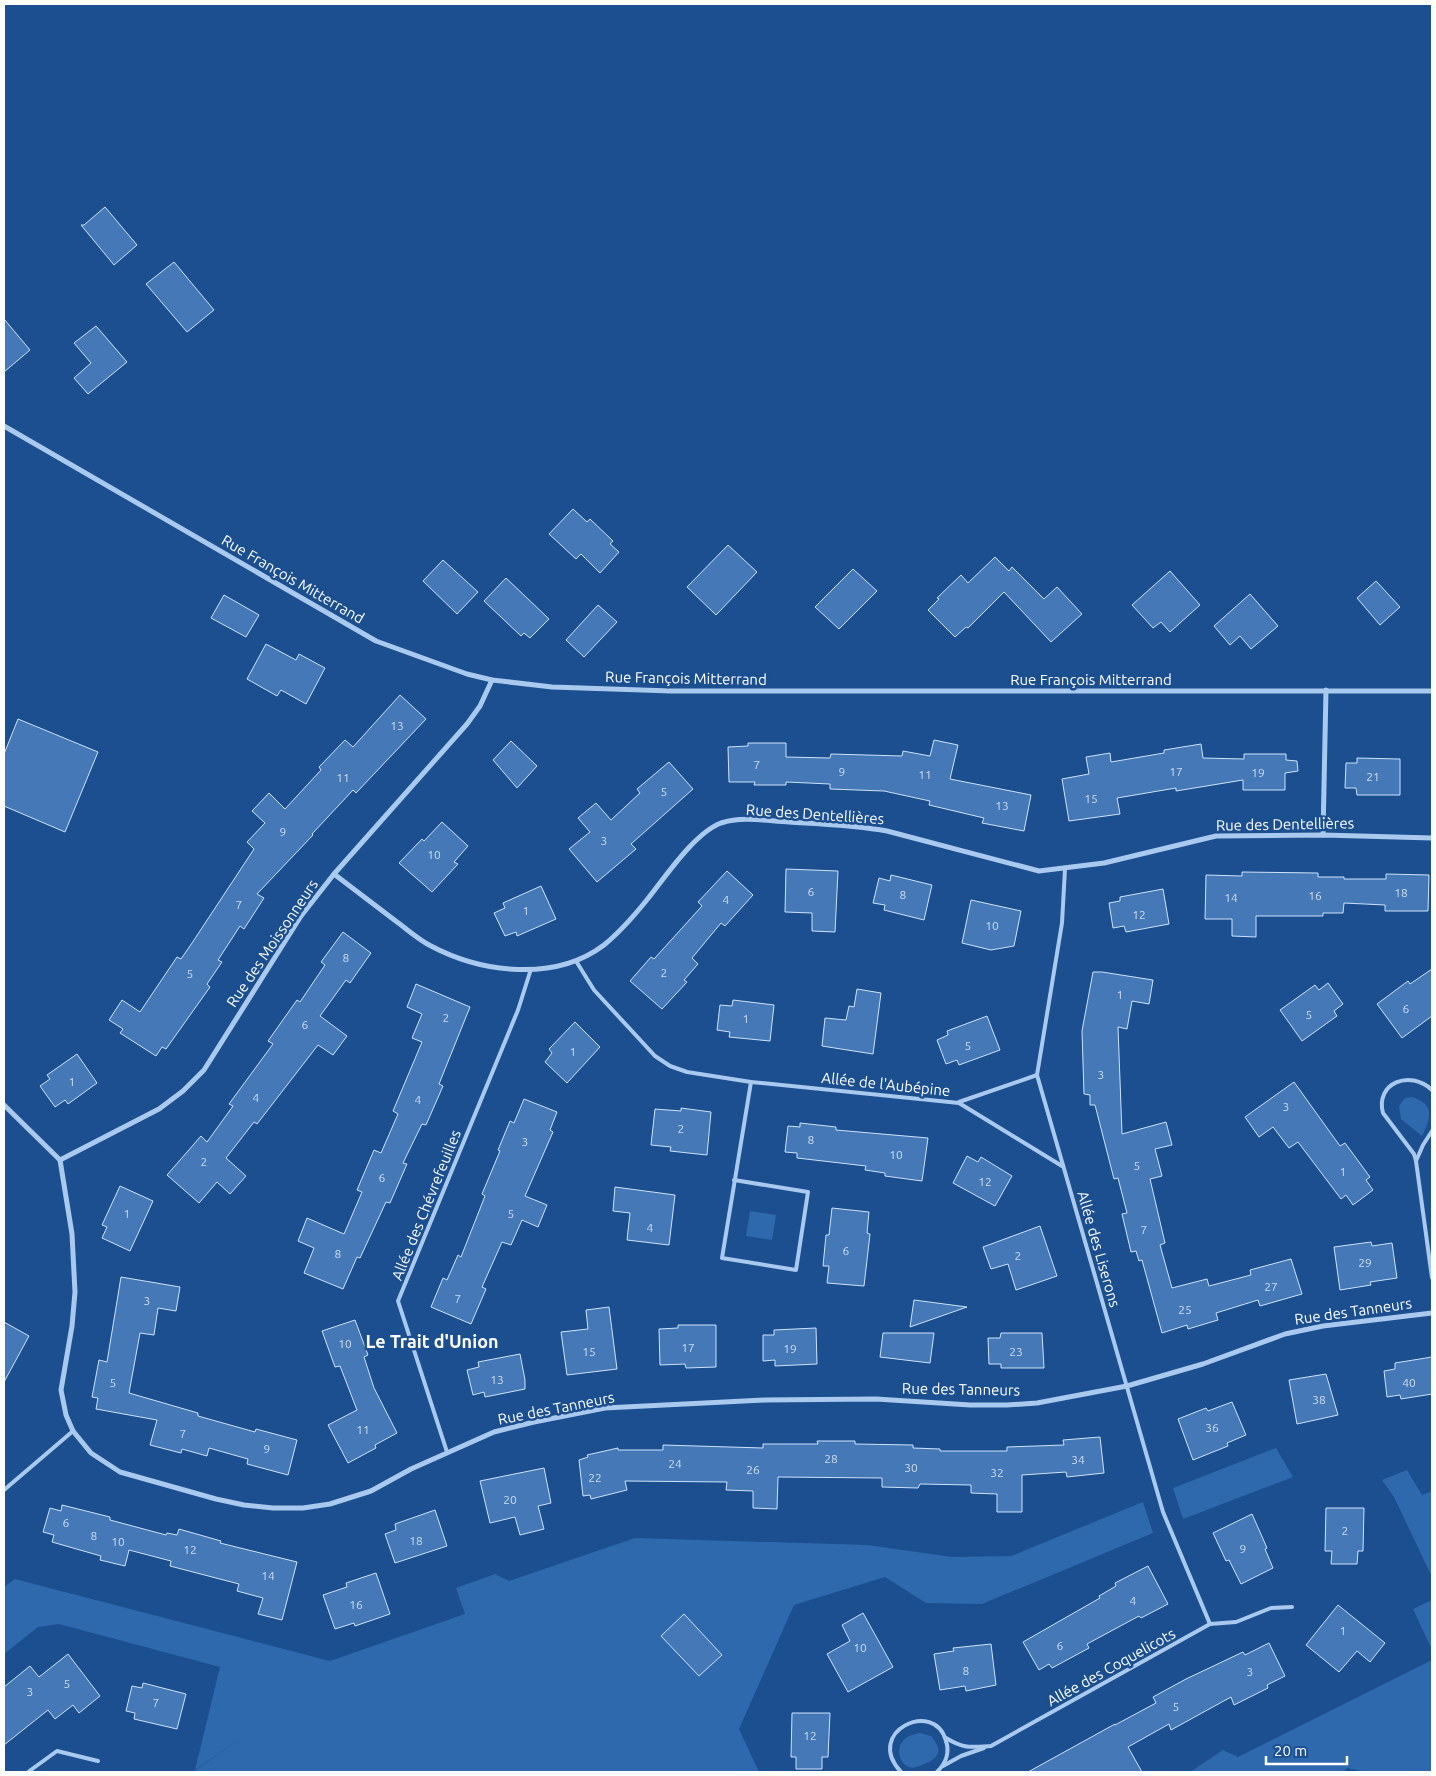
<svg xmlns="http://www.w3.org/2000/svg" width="1436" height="1776" font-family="Ubuntu,sans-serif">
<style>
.green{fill:#2e69ad}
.building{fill:#4478b7;stroke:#cfe3fa}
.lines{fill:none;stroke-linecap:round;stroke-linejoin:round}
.service{stroke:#a9c9ee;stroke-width:4}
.minor{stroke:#a9c9ee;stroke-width:5}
.labels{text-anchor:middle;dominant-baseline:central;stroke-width:5;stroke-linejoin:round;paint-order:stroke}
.number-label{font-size:12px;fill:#d0dded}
.street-label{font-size:15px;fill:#fff;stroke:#1b4f8f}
.quarter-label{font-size:18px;font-weight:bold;fill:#fff;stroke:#1b4f8f}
</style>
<rect width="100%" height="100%" fill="#1b4f8f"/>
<g class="green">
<path d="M1412 1097C1435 1104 1431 1118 1422 1136L1401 1119 1399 1106 1405 1098Z"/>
<polygon points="750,1211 776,1215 772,1240 746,1236"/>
<polygon points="1276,1448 1293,1477 1183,1519 1173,1488"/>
<polygon points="1407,1470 1422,1495 1432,1491 1432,1577 1394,1497 1382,1480"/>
<polygon points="1143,1502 1153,1533 982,1604 926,1603 885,1577 794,1605 739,1729 759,1772 193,1772 249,1733 195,1770 220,1667 59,1624 38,1627 4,1654 4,1587 15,1579 330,1661 465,1614 456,1588 495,1574 509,1581 635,1538 867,1545 952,1557 1011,1556"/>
<polygon points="1432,1600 1432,1650 1413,1609"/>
<polygon points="1432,1660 1432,1772 1367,1772 1347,1768 1343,1772 1190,1772 1223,1750 1238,1757"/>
<path d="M920 1733 931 1736C943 1750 940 1758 924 1764 919 1766 914 1769 909 1767 899 1763 896 1749 903 1741 907 1736 914 1734 920 1733Z"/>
</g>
<g class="building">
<polygon points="105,207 137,245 114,265 81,225 84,225"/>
<polygon points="174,262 214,310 187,332 146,284"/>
<polygon points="4,319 30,350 4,372"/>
<polygon points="96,326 127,362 88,394 74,378 91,363 74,343"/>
<polygon points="573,509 587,522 590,519 613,541 610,544 619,552 600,573 581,554 576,559 549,534"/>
<polygon points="728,545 757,572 716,615 687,587"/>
<polygon points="995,557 1009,571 1012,567 1044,599 1057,587 1082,614 1051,642 1004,592 968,628 966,627 955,637 928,610 939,599 937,598 961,575 968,583"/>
<polygon points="443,560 478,592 457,614 423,581"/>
<polygon points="853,569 877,591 839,629 815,607"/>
<polygon points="1170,571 1200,605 1170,632 1161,622 1153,628 1132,605"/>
<polygon points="506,578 549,619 530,638 524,633 521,636 484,601"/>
<polygon points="1376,581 1400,607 1380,625 1357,598"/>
<polygon points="1250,594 1278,626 1251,649 1240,636 1230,645 1214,626"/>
<polygon points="224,595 259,615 246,637 211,618"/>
<polygon points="598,605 617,622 584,657 566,640"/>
<polygon points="266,644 296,660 299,654 325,668 306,704 281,690 277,696 247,679"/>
<polygon points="400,695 426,719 356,793 353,790 312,834 313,835 257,894 264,898 244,929 240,926 218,960 222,962 207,984 210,987 166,1049 162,1047 156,1056 120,1033 123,1029 109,1020 122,1000 140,1012 177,957 181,959 192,943 254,849 247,842 265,823 252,811 269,793 285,809 321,770 319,767 345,740 353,747"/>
<polygon points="18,719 98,752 65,832 4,806 4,754"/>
<polygon points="934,740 958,745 950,779 1031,795 1024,831 982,823 984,818 929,805 930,801 884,791 830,789 830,784 786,782 786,785 754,785 755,782 729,782 728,747 748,746 748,743 786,743 786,757 830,758 831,754 902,756 903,751 930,756"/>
<polygon points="511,741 537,766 517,788 493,760"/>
<polygon points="1201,744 1203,758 1244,759 1244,754 1286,754 1286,760 1297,761 1298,771 1285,773 1285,790 1243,790 1243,780 1176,791 1176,788 1117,798 1120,814 1069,821 1062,779 1089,774 1086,757 1110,753 1111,762 1164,753 1164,750"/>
<polygon points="1357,758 1400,759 1400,795 1357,795 1356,788 1345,788 1346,763 1357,763"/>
<polygon points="669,762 693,789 631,844 636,849 597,882 569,849 590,832 578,818 596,803 611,820 640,793 637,789"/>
<polygon points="442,822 468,846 454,862 458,864 432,892 399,863 422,839 424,841"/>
<polygon points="786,869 838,871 835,932 812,931 812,913 785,912"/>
<polygon points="727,871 753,895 725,926 721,923 692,958 698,964 684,980 687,982 662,1009 630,981 651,957 654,959 702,906 698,902"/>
<polygon points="1242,872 1318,873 1318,877 1344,877 1344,879 1386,879 1386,874 1429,875 1428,911 1385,911 1385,905 1344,903 1343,913 1323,913 1323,916 1256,916 1256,937 1232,936 1232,919 1205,919 1206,875 1242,876"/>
<polygon points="891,875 932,885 924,920 884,910 885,905 873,903 879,878 890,881"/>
<polygon points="541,886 556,919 517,936 516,932 505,936 494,913 505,908 503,903"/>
<polygon points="1163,889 1169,924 1126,932 1124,926 1113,928 1109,903 1120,901 1120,897"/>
<polygon points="971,900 1021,911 1014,946 991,950 962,943"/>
<polygon points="343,932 371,953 350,983 346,980 320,1016 347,1036 333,1055 318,1045 257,1124 254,1122 226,1158 246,1176 230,1194 217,1182 199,1203 167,1175 201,1136 207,1142 233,1106 229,1104 273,1044 268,1041 297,1000 300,1002 325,965 321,962"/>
<polygon points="1432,969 1432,1016 1402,1038 1377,1004 1408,981 1410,984"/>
<polygon points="1093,972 1102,972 1153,980 1149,1004 1132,1001 1127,1029 1118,1027 1122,1134 1166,1122 1172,1145 1155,1149 1162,1176 1150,1179 1165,1243 1160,1245 1172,1288 1207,1279 1209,1286 1251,1275 1250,1270 1291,1259 1302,1294 1260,1306 1258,1300 1216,1313 1218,1320 1188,1329 1187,1325 1162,1333 1142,1260 1139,1261 1136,1251 1131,1252 1122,1214 1127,1213 1118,1178 1114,1179 1095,1105 1090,1105 1090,1095 1084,1094 1082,1031"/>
<polygon points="1328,983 1343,1004 1334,1011 1337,1016 1302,1041 1280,1010 1315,985 1319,990"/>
<polygon points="416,984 470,1007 439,1084 443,1086 426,1125 422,1124 403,1163 407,1164 390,1203 386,1202 360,1258 357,1257 343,1289 304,1273 314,1248 298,1241 307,1218 344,1234 362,1192 357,1190 374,1150 381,1153 398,1114 393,1111 422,1042 412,1038 422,1014 407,1007"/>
<polygon points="857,989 881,993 873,1054 822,1046 825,1018 846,1020 849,1006 854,1007"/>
<polygon points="733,1000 774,1005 770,1041 729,1037 730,1032 717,1030 720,1005 732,1006"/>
<polygon points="987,1016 1000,1050 959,1065 957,1060 946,1064 937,1040 948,1035 947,1031"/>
<polygon points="575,1022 600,1047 567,1083 545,1062 552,1053 549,1049"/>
<polygon points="77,1054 97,1083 68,1104 65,1100 55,1107 40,1086 50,1079 47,1075"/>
<polygon points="1294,1082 1340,1146 1345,1143 1370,1177 1366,1180 1373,1190 1353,1205 1346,1195 1341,1199 1298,1142 1289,1148 1273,1127 1259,1137 1245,1117"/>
<polygon points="524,1099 557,1112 550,1130 553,1132 525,1196 547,1205 538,1227 522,1220 511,1245 502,1242 482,1287 486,1289 471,1324 431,1307 443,1278 447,1280 458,1255 461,1257 485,1196 482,1194 500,1151 498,1150 510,1121 514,1123"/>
<polygon points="681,1108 711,1112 707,1155 670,1151 671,1147 651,1145 655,1109 681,1111"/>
<polygon points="800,1123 836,1127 836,1130 928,1138 922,1181 885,1176 885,1173 865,1170 866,1166 797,1158 797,1153 785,1152 788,1126 800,1127"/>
<polygon points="967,1156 978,1162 981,1157 1012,1176 995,1206 953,1183"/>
<polygon points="120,1186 153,1201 130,1251 102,1238 107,1227 102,1225"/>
<polygon points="615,1187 675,1195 669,1245 627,1240 630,1213 613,1211"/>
<polygon points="832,1208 869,1212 867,1233 870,1234 864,1286 827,1283 829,1266 823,1266 826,1235 829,1235"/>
<polygon points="1040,1226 1057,1276 1016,1290 1008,1264 991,1269 983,1247"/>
<polygon points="1371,1242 1372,1246 1392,1243 1397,1278 1370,1282 1371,1285 1340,1290 1334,1247"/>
<polygon points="121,1277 180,1287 176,1311 158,1308 154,1335 140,1333 129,1393 198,1413 198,1416 255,1432 256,1429 297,1440 288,1475 247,1464 248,1459 209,1448 207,1456 182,1449 181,1453 150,1445 157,1420 96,1409 98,1398 92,1397 99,1360 107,1362"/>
<polygon points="914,1300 967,1307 910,1327"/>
<polygon points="609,1307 617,1369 567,1375 561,1332 588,1329 586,1310"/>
<polygon points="355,1320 368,1355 364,1357 374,1388 397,1433 375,1445 376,1448 348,1463 328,1425 357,1410 340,1366 335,1367 322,1331"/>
<polygon points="4,1322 29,1336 4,1382"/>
<polygon points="678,1325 716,1325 716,1367 686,1368 685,1364 660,1365 659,1329 678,1328"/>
<polygon points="816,1328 817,1364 775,1366 775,1360 763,1361 763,1335 774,1335 774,1330"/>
<polygon points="883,1333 934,1333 930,1363 880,1357"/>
<polygon points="1001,1333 1042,1333 1044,1368 1001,1368 1001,1364 989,1364 988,1338 1000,1338"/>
<polygon points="520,1354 525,1380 525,1389 485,1397 484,1392 473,1395 467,1370 479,1367 478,1362"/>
<polygon points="1432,1357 1432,1394 1401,1399 1400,1395 1387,1397 1384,1371 1395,1369 1395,1363"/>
<polygon points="1326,1374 1338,1415 1297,1424 1289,1380"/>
<polygon points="1232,1402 1246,1435 1227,1443 1228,1446 1193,1460 1178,1419 1206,1408 1208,1411"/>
<polygon points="1100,1437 1104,1473 1067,1477 1066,1472 1022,1475 1022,1512 997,1512 997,1494 971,1493 971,1485 920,1484 918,1488 882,1487 882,1478 778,1477 777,1509 753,1508 753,1491 726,1490 727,1482 625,1481 627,1490 591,1499 590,1495 583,1496 579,1460 588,1457 587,1455 618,1448 618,1450 663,1450 663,1445 763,1448 763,1444 818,1444 817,1441 855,1441 855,1444 913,1445 913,1448 940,1449 940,1451 1007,1451 1007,1447 1064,1445 1063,1440"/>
<polygon points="544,1468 551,1503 538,1506 544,1529 520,1535 515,1517 490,1523 480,1481"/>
<polygon points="62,1505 110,1517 110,1520 166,1535 167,1533 177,1535 179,1529 221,1541 220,1543 297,1562 282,1620 258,1614 263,1598 237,1591 239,1584 170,1566 171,1561 129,1550 125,1566 100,1560 101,1556 52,1542 54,1535 43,1532 50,1508 61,1511"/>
<polygon points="1326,1508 1364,1508 1363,1551 1358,1551 1357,1564 1331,1564 1332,1551 1325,1551"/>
<polygon points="435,1510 447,1546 395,1563 385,1534 396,1530 395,1524"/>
<polygon points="1252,1514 1267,1548 1265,1549 1273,1568 1241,1584 1229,1560 1226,1561 1213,1533"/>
<polygon points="1148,1566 1168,1604 1141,1618 1139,1616 1087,1644 1089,1648 1052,1668 1049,1664 1039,1670 1023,1642 1100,1598 1099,1596 1116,1586 1115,1583"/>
<polygon points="376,1573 390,1614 355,1626 354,1623 335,1629 323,1595 347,1587 346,1583"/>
<polygon points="1338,1605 1385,1643 1370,1662 1357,1651 1339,1672 1306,1645"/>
<polygon points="863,1613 893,1667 848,1692 827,1654 850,1641 842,1625"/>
<polygon points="684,1614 722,1655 699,1676 661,1636"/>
<polygon points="1269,1643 1285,1676 1267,1685 1268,1688 1234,1705 1231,1697 1171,1730 1169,1724 1128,1747 1142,1772 1028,1772 1115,1724 1115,1725 1156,1703 1153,1697 1186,1679 1243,1652 1245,1655"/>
<polygon points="991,1644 996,1685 966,1691 965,1686 940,1690 934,1654 954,1651 953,1648"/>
<polygon points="68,1654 100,1696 79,1713 73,1705 55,1719 48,1710 4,1745 4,1687 30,1666 39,1677"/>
<polygon points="143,1683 186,1694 177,1729 134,1719 135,1713 126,1711 132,1686 142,1688"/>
<polygon points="792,1713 830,1713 828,1757 822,1757 822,1769 796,1769 796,1757 791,1757"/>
</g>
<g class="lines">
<g class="service">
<polyline points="1065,869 1062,923 1037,1075 1163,1512 1210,1624"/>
<polyline points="576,961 594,990 655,1056 670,1066 687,1072 751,1082 959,1103 1062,1166"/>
<polyline points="959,1102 1037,1075"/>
<polyline points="1432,1131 1423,1145 1416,1161 1432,1278"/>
<path d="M1416 1161 1414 1154 1383 1113C1375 1083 1410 1069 1432 1090"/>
<polyline points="734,1180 808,1192 796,1270 722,1258 751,1082"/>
<polyline points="447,1452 398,1301 518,1010 531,969"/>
<polyline points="4,1490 73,1431"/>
<path d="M946 1738C964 1749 970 1747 991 1746L1210 1624 1236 1622 1271 1608 1292 1607"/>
<polyline points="943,1766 961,1756 984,1748"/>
<polyline points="28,1772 57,1751 98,1761"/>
<path d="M901 1772C863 1732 935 1698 946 1741 950 1753 946 1763 937 1772"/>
</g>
<g class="minor">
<polyline points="4,426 376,641 467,674 492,680 552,687 671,691 1432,691"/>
<polyline points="1323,835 1326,690"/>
<path d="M334 874C355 890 376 906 397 922 408 930 419 940 431 946 482 973 555 982 604 945 620 932 633 917 646 901 664 879 694 833 721 823 743 816 767 821 789 822 822 824 855 825 887 831L1039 871 1104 863 1216 836 1323 835 1432 838"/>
<polyline points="4,1105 60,1160"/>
<polyline points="60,1160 72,1234 75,1292 72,1326 61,1390 66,1415 73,1431 91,1453 120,1472 216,1499 244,1505 273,1508 303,1508 330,1504 371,1491 411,1469 494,1432 534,1422 605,1408 765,1400 876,1399 970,1405 1007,1405 1037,1403 1127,1386 1203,1364 1285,1334 1323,1326 1432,1313"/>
<polyline points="60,1160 159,1109 183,1091 204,1070 301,916 334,874 467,724 480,706 492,680"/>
</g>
</g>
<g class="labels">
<g class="number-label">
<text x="397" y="725">13</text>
<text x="757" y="764">7</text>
<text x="842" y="771">9</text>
<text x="1176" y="771">17</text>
<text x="1258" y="772">19</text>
<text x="925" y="774">11</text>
<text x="1373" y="776">21</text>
<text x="343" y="777">11</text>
<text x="664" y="791">5</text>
<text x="1091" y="798">15</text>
<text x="1002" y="805">13</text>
<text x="283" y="831">9</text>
<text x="604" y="840">3</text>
<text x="434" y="854">10</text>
<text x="811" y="891">6</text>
<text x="1401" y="892">18</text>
<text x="903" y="894">8</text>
<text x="1315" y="895">16</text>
<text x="1231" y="897">14</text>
<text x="726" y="899">4</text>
<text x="239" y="904">7</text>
<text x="526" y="910">1</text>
<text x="1139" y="914">12</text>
<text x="992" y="925">10</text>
<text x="346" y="957">8</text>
<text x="664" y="972">2</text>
<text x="190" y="973">5</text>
<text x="1120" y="994">1</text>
<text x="1406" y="1008">6</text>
<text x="1309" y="1014">5</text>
<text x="446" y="1017">2</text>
<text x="746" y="1018">1</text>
<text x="305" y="1024">6</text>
<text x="968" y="1045">5</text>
<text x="573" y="1051">1</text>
<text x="1101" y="1074">3</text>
<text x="72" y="1081">1</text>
<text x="256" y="1097">4</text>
<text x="418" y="1099">4</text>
<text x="1286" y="1106">3</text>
<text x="681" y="1128">2</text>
<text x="811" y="1139">8</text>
<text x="525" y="1141">3</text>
<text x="896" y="1154">10</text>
<text x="204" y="1161">2</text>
<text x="1137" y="1165">5</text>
<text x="1343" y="1171">1</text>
<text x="382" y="1177">6</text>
<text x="985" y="1181">12</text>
<text x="127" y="1213">1</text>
<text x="511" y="1213">5</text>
<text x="650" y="1227">4</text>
<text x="1144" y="1229">7</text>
<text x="846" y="1250">6</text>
<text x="338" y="1253">8</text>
<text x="1018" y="1255">2</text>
<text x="1365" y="1262">29</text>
<text x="1271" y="1286">27</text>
<text x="458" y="1298">7</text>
<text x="147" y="1300">3</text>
<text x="1185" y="1309">25</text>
<text x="345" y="1343">10</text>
<text x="688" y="1347">17</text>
<text x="790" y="1348">19</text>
<text x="589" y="1351">15</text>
<text x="1016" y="1351">23</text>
<text x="497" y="1379">13</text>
<text x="113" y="1382">5</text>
<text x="1409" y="1382">40</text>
<text x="1319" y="1399">38</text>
<text x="1212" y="1427">36</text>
<text x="363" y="1429">11</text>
<text x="183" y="1433">7</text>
<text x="267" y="1448">9</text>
<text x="831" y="1458">28</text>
<text x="1078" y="1459">34</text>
<text x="675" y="1463">24</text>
<text x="911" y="1467">30</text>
<text x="753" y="1469">26</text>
<text x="997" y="1472">32</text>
<text x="595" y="1477">22</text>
<text x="510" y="1499">20</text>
<text x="66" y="1522">6</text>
<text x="1345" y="1530">2</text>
<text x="94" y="1535">8</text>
<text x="416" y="1540">18</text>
<text x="118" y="1541">10</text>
<text x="1243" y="1548">9</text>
<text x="190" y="1549">12</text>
<text x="268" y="1575">14</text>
<text x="1133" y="1600">4</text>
<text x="356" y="1604">16</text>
<text x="1343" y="1630">1</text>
<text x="1060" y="1645">6</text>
<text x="860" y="1647">10</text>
<text x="966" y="1670">8</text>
<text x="1250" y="1671">3</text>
<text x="67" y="1683">5</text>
<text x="30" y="1691">3</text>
<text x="156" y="1702">7</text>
<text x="1176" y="1706">5</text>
<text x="810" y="1735">12</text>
</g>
<g class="street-label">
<text transform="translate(293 579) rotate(30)">Rue François Mitterrand</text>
<text transform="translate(686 678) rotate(1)">Rue François Mitterrand</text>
<text x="1091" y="679">Rue François Mitterrand</text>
<text transform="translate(815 814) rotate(4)">Rue des Dentellières</text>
<text transform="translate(1285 824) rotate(-1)">Rue des Dentellières</text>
<text transform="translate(272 943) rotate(-56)">Rue des Moissonneurs</text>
<text transform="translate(886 1084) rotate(6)">Allée de l'Aubépine</text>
<text transform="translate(426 1205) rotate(-68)">Allée des Chévrefeuilles</text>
<text transform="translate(1099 1249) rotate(74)">Allée des Liserons</text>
<text transform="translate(1353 1311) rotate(-8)">Rue des Tanneurs</text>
<text transform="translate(961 1389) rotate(1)">Rue des Tanneurs</text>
<text transform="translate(556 1408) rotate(-11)">Rue des Tanneurs</text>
<text transform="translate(1111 1667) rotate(-29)">Allée des Coquelicots</text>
</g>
<g class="quarter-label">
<text x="432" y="1341">Le Trait d'Union</text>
</g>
</g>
<rect width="1436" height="1776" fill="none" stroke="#ffffff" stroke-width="10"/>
<path d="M1266 1756v8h81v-8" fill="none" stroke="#ffffff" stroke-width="2.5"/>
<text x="1274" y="1756" font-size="15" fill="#ffffff" stroke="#1b4f8f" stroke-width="4" paint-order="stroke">20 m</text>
</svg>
